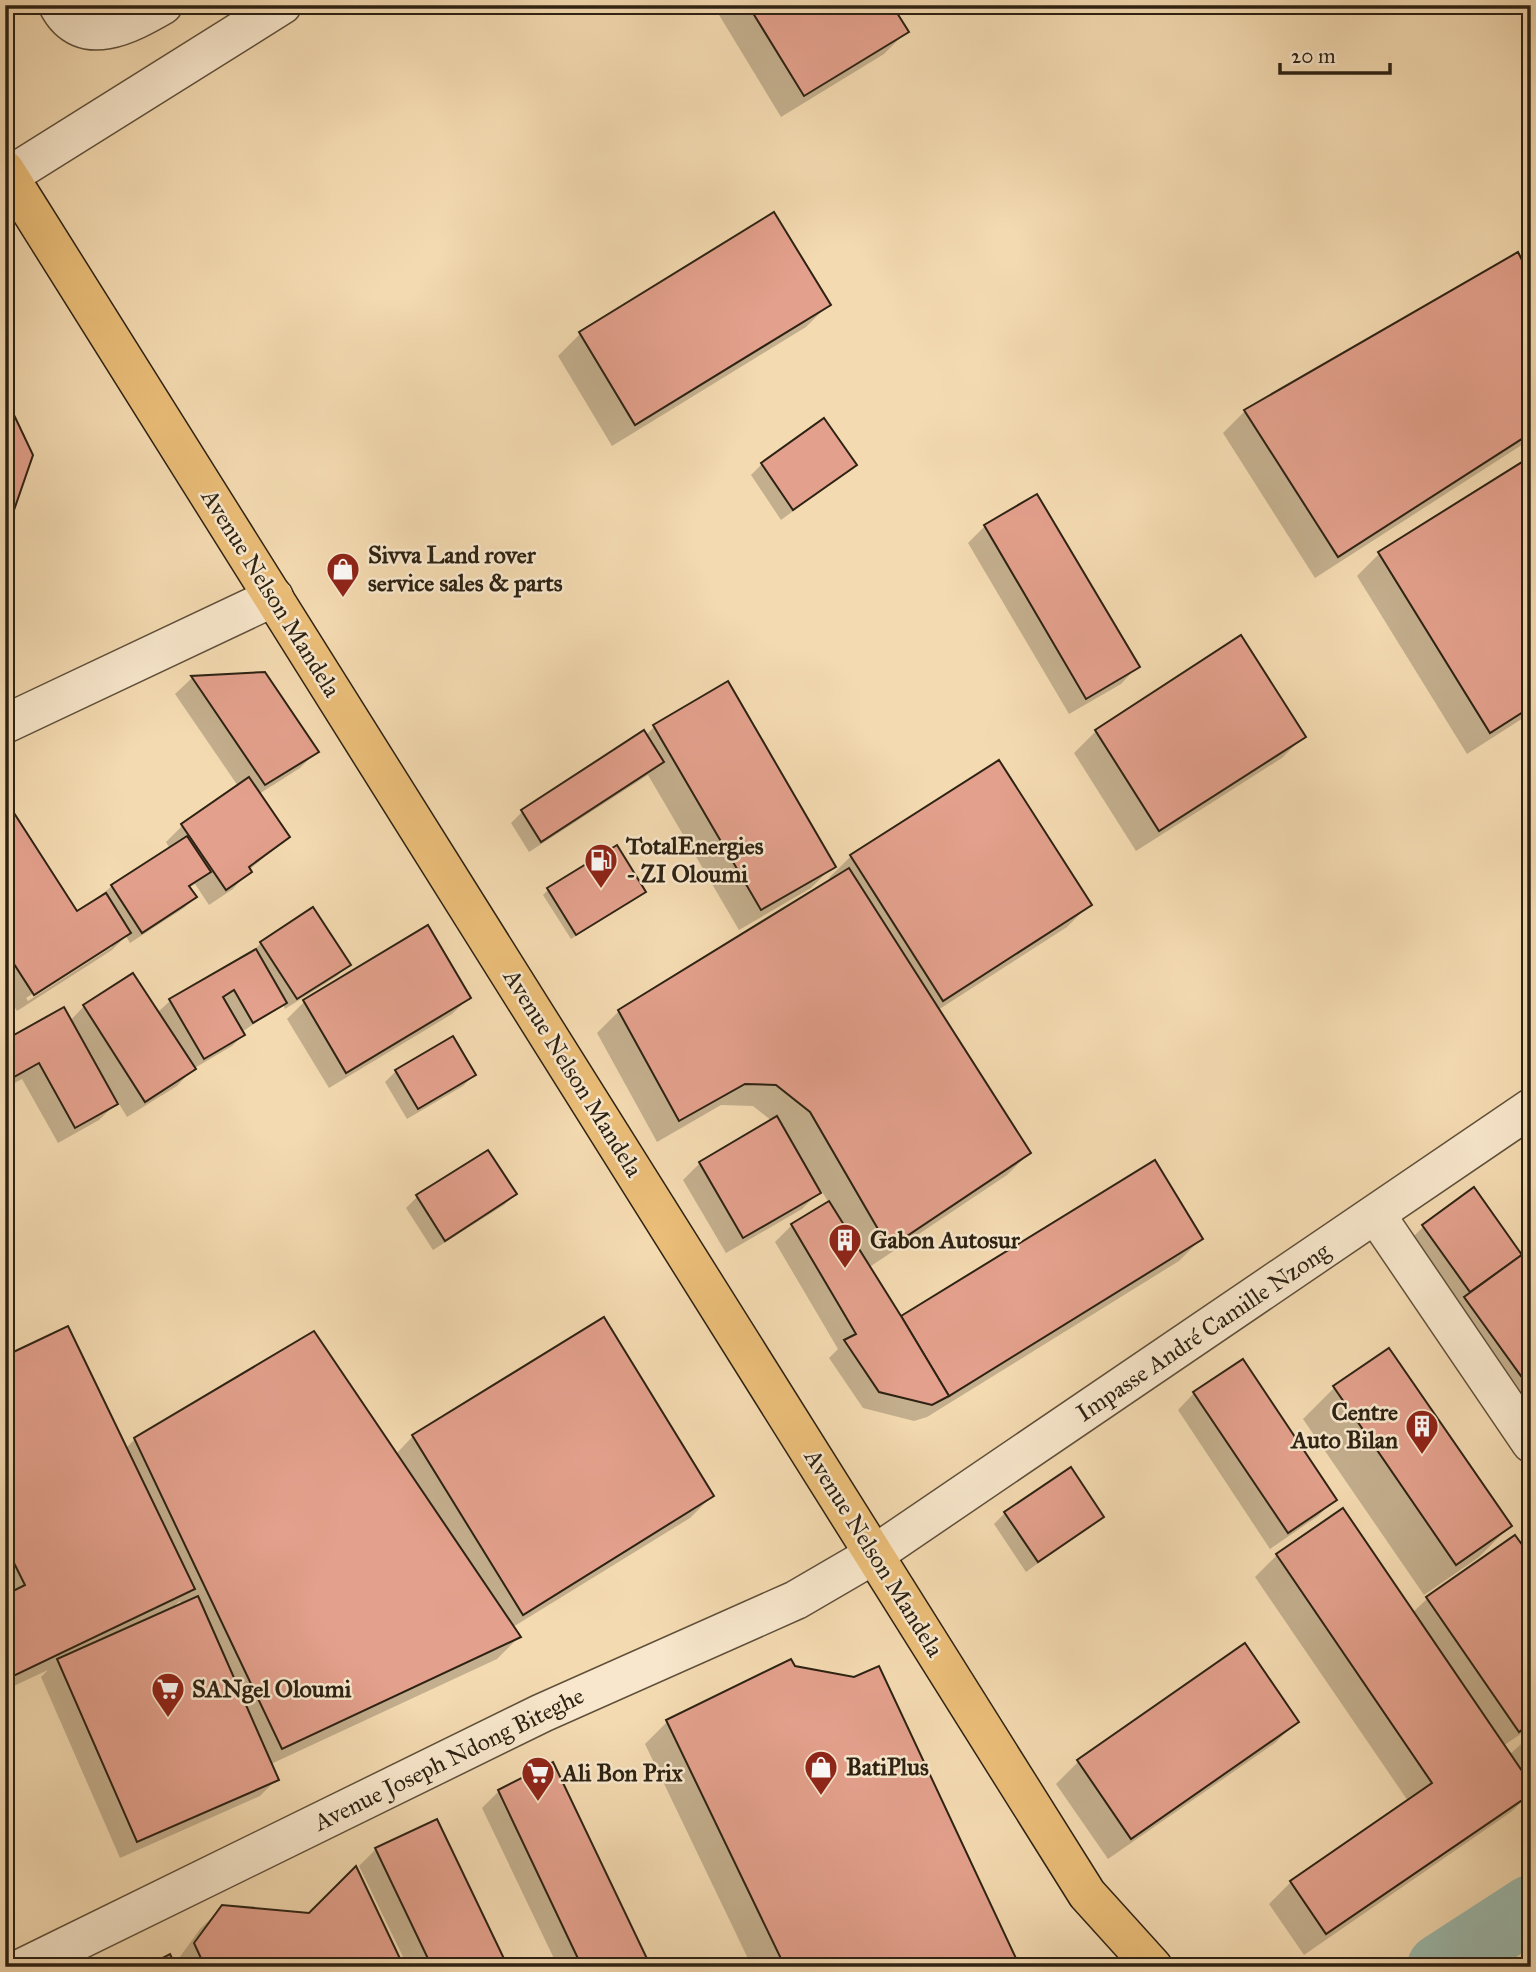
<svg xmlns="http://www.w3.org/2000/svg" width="1536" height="1972" font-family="'IM FELL Great Primer',serif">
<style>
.shadow{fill:#0003;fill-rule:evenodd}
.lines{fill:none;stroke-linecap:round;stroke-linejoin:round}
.river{stroke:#9cbaad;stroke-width:66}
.building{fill:#e3a08c;stroke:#2d2213;stroke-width:2}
.minor-casing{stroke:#5f503a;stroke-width:41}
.major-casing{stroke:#2d2213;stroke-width:41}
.minor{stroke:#f8e7cc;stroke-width:38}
.major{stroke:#eabd78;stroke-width:38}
.labels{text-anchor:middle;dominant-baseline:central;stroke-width:5;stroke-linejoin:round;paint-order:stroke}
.poi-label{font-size:24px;font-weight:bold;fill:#2d2213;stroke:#f8e7cc;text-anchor:start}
.street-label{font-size:24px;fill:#2d2213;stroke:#f8e7cc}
</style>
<rect width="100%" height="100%" fill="#f4dab1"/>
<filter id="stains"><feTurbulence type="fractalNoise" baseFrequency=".00286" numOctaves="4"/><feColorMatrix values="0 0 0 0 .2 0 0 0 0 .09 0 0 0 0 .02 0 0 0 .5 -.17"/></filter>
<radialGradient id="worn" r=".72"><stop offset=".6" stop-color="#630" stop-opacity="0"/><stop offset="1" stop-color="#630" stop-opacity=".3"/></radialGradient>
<g class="shadow">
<polygon points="713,5 890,5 906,32 884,54 781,117"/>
<polygon points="773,215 828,305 806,327 612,446 558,356 580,334"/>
<polygon points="1517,254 1531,282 1531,439 1315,578 1223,433 1245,411"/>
<polygon points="1529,459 1531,713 1467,754 1357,576 1379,554"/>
<polygon points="762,464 855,465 781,520 751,475"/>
<polygon points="985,526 1137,667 1121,684 1069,714 968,543"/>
<polygon points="1241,637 1304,736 1282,758 1136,851 1074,753 1096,731"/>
<path d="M264 674 316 752 300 768 259 794 288 837 249 870 233 889 209 905 195 884 189 888 195 897 184 908 130 943 126 936 112 950 17 1011 5 992V802L77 914 112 886 170 849 166 842 182 826 238 786 175 694 192 678ZM112 943V947L28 1001 26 998Z"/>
<polygon points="655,726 833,866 811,888 739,930 648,775 529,852 511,823 522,812 643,732 645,736"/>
<polygon points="1531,729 1531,748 1523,736"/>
<polygon points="851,856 1089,905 1067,927 938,1010 1029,1153 1007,1175 868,1268 900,1319 1201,1239 1179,1261 927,1417 914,1421 863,1408 829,1358 838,1349 775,1242 792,1225 829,1203 821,1190 802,1209 726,1253 683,1180 700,1163 772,1121 753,1106 721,1105 657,1142 597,1033 619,1011 831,881 829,878"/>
<polygon points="548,890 644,892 571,939 543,895"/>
<polygon points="428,928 469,998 452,1014 329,1088 287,1019 304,1002"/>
<polygon points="261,943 348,965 337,976 285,1009 283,1004 242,1032 243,1035 232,1046 193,1069 177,1086 127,1117 118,1102 99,1120 58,1143 22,1079 5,1088 5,1042 70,1021 84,1006 157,1013 171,1000 249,955"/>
<polygon points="396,1071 474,1075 463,1086 407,1119 385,1082"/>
<polygon points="1474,1190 1514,1260 1531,1251 1531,1442 1392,1258 1423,1227"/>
<polygon points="515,1194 504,1205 433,1250 406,1208 417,1197"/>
<polygon points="1388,1350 1510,1526 1479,1557 1424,1595 1303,1419 1334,1388"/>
<path d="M5 1358 125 1449 135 1439 396 1454 413 1436 712 1496 690 1518 513 1627 519 1637 497 1659 271 1764 277 1779 260 1796 120 1858 41 1677 48 1670 5 1690ZM180 1601 181 1605 171 1609Z"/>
<polygon points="1194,1393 1335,1499 1318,1516 1270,1549 1178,1410"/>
<polygon points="1070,1469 1102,1516 1026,1572 994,1524 1005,1513"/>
<polygon points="1515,1537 1531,1560 1531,1727 1503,1746 1509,1755 1531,1735 1531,1793 1511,1812 1304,1955 1269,1904 1291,1882 1408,1801 1255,1577 1277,1555 1412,1613 1427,1599"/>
<polygon points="1244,1646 1297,1721 1275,1743 1108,1859 1056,1784 1078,1762"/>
<polygon points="790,1661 1019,1967 752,1967 645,1744 667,1722"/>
<polygon points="552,1764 649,1967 558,1967 482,1808 499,1791"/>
<polygon points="376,1849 506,1967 408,1967 359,1866"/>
<polygon points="223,1907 402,1967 149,1967 174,1965 200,1929"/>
</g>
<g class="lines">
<polyline class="river" points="1440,1967 1531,1908"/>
</g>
<g class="building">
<polygon points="748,5 892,5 909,32 804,96"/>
<polygon points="774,212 831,305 635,425 579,332"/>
<polygon points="1518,252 1531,278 1531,433 1338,557 1244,410"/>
<polygon points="5,396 33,455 13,513 5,517"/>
<polygon points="824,418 857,465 793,510 761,463"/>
<polygon points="1530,457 1531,707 1490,733 1378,552"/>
<polygon points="1037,494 1140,667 1086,699 984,525"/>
<polygon points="1241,635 1306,737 1159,831 1095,730"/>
<polygon points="265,672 319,752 265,785 191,676"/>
<polygon points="728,681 836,867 761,910 653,725"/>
<polygon points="644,730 664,762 541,842 521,810"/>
<polygon points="999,760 1092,905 943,1001 850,855"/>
<polygon points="249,777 290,837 249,867 252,872 226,890 181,824"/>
<polygon points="5,799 77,911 106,893 131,933 34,995 5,950"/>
<polygon points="187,836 211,872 189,886 197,897 142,933 111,885"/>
<polygon points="617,845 646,892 576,935 547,888"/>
<polygon points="849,868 1031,1153 889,1248 810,1112 776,1085 745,1084 679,1121 618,1010"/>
<polygon points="313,907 351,965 297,999 260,942"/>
<polygon points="428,925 471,998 346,1073 303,1000"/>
<polygon points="256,949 287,1003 253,1023 234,990 223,997 245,1035 204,1059 169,999"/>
<polygon points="133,973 196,1069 145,1102 83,1005"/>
<polygon points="64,1007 118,1104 75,1128 39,1063 5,1082 5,1040"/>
<polygon points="453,1036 476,1075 418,1109 395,1070"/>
<polygon points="777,1116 821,1193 743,1238 699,1162"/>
<polygon points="488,1150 517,1194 445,1241 416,1195"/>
<polygon points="1155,1160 1203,1239 949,1396 901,1316"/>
<polygon points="1474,1187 1522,1255 1470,1292 1422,1225"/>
<polygon points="829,1201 901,1316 949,1396 932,1405 879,1392 844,1340 856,1334 791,1224"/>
<polygon points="1531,1248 1531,1390 1464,1297"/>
<polygon points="604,1317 714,1496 523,1615 412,1435"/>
<polygon points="68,1326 195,1589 5,1680 5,1595 25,1585 5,1545 5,1356"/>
<polygon points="314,1331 521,1637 282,1749 134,1438"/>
<polygon points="1389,1348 1512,1526 1456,1565 1333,1386"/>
<polygon points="1243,1359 1337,1500 1288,1533 1193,1392"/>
<polygon points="1071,1467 1104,1517 1038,1562 1004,1512"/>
<polygon points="1343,1508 1531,1784 1531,1794 1326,1934 1290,1881 1432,1783 1276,1554"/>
<polygon points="1515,1535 1531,1557 1531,1723 1519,1732 1426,1597"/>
<polygon points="198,1596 279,1780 137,1842 57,1659"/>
<polygon points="1245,1643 1299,1722 1131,1839 1077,1760"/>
<polygon points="791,1659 795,1666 854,1677 879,1666 1020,1967 785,1967 666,1720"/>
<polygon points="553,1762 651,1967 582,1967 498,1790"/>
<polygon points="437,1819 508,1967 432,1967 375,1848"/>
<polygon points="356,1866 404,1967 205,1967 194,1943 222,1905 309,1913"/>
<polygon points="170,1954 176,1967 145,1967"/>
</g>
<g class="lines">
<defs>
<g id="minor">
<path d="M58 5C82 51 130 24 163 5"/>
<polyline points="9,176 282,5"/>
<polyline points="5,724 274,597"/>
<polyline points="1376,1215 1531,1443"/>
<polyline points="24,1967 542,1713 796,1600 875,1554 1531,1108"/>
</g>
<polyline id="major" points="5,170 1087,1894 1153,1967"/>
</defs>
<use href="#minor" class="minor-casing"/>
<use href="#major" class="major-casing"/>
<use href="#minor" class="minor"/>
<use href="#major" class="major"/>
</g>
<defs>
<symbol id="shop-pin" viewBox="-11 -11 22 30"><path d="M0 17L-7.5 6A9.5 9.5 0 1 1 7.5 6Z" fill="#8f2418" stroke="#f8e7cc"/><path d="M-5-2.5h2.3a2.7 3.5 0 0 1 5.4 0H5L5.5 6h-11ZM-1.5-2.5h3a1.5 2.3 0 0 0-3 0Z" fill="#fff"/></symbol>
<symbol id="fuel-pin" viewBox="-11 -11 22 30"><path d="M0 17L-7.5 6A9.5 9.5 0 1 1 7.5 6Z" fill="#8f2418" stroke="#f8e7cc"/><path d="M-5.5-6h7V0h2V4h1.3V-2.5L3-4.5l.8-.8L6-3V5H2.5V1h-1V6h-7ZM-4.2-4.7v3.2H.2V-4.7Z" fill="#fff"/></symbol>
<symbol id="building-pin" viewBox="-11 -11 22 30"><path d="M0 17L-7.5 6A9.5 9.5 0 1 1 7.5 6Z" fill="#8f2418" stroke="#f8e7cc"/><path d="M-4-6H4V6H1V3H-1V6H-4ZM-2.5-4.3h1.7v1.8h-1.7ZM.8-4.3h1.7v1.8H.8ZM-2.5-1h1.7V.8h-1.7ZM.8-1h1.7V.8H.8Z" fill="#fff"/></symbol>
<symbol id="supermarket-pin" viewBox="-11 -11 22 30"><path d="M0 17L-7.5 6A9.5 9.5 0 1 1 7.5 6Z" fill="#8f2418" stroke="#f8e7cc"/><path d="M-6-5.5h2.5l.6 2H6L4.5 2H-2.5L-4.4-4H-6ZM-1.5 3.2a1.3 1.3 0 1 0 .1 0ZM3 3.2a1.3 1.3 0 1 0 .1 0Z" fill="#fff"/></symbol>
</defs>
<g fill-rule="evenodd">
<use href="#shop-pin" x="324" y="550" width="38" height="52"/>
<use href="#fuel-pin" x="582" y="841" width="38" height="52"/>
<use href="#building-pin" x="826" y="1221" width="38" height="52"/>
<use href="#building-pin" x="1403" y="1407" width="38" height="52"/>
<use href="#supermarket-pin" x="149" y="1670" width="38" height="52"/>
<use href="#shop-pin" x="802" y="1748" width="38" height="52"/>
<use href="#supermarket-pin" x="519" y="1754" width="38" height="52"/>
</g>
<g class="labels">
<g class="poi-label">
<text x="368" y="555">Sivva Land rover<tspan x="368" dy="28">service sales &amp; parts</tspan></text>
<text x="626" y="846">TotalEnergies<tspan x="626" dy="28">- ZI Oloumi</tspan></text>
<text x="870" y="1240">Gabon Autosur</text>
<text x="1398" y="1412" text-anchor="end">Centre<tspan x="1398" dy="28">Auto Bilan</tspan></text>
<text x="192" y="1689">SANgel Oloumi</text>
<text x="846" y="1767">BatiPlus</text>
<text x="562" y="1773">Ali Bon Prix</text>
</g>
<g class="street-label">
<text transform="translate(271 593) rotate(58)">Avenue Nelson Mandela</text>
<text transform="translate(573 1073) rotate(58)">Avenue Nelson Mandela</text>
<text transform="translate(1203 1332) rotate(-34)">Impasse André Camille Nzong</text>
<text transform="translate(874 1553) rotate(58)">Avenue Nelson Mandela</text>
<text transform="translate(449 1759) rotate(-26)">Avenue Joseph Ndong Biteghe</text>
</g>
</g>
<rect width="1536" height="1972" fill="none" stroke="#f4dab1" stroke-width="28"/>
<rect x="7" y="7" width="1522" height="1958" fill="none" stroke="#2d2213" stroke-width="3.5"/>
<rect x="14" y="14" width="1508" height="1944" fill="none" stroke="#2d2213" stroke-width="2"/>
<path d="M1280 63v10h110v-10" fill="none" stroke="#2d2213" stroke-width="3.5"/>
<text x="1291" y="63" font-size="21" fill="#2d2213" stroke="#f8e7cc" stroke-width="5" paint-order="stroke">20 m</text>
<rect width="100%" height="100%" filter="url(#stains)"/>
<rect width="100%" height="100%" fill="url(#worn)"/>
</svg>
